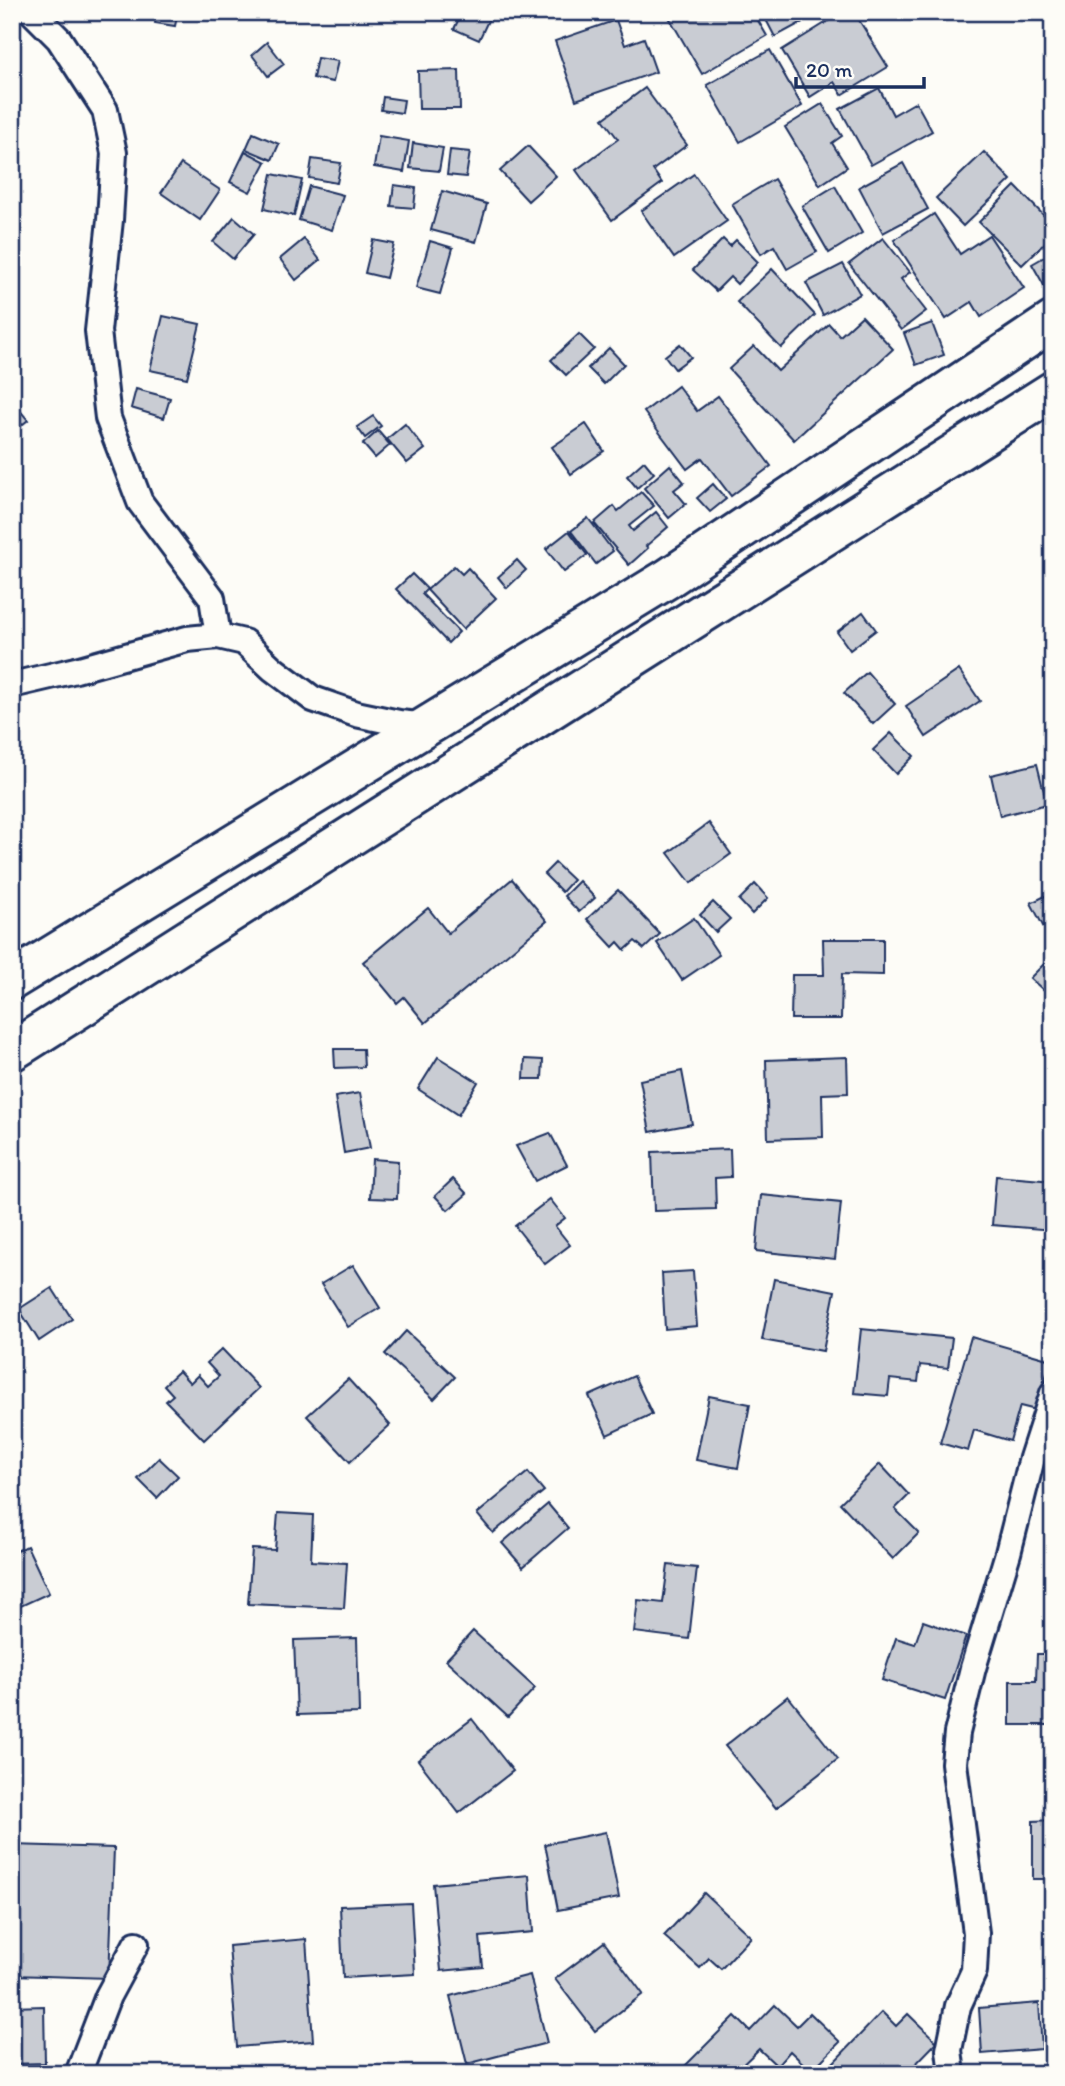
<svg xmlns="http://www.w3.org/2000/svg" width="1065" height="2086" font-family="Itim,sans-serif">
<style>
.building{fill:#c9ccd3;stroke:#1b2f5e;stroke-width:2}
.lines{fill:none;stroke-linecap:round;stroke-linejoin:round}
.lane-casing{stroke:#1b2f5e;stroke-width:30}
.highway-casing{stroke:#1b2f5e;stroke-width:44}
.lane{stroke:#fdfcf7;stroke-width:24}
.highway{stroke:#fdfcf7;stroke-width:38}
</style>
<rect width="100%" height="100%" fill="#fdfcf7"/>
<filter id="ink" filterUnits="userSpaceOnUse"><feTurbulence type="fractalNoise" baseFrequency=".0143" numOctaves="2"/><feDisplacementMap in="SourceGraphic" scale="14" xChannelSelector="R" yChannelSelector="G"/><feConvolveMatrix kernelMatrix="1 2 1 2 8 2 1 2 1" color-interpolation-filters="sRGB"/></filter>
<g filter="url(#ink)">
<g class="building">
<polygon points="157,12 178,12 175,26 155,23"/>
<polygon points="462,12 492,12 479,40 454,29"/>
<polygon points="666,12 753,12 767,36 702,74"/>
<polygon points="762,12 821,12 775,37"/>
<polygon points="843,12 854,12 888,67 842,95 834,82 810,97 782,50"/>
<polygon points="616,20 625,45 644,38 656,72 576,100 555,41"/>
<polygon points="267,42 284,64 268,76 252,55"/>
<polygon points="770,50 802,106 740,142 707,85"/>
<polygon points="317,58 338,61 333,82 313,78"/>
<polygon points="459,70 460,109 419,109 418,71"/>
<polygon points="645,88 687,145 653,170 662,183 612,220 576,170 618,139 603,119"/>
<polygon points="879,88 893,115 916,102 932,131 871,165 840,109"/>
<polygon points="383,97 404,100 402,113 381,110"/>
<polygon points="822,104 842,136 832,143 847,167 820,185 785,127"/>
<polygon points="253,133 279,144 272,160 246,149"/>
<polygon points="379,136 409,141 404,172 374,167"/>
<polygon points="413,143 443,148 439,171 410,168"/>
<polygon points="528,146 556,176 528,201 500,171"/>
<polygon points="450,150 470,152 466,177 447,175"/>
<polygon points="245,151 266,162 250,192 230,182"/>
<polygon points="984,152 1011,180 963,226 936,198"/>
<polygon points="312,159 341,163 337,183 309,178"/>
<polygon points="903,163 928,209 883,233 859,187"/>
<polygon points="181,164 220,190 200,220 161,193"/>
<polygon points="272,174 302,180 294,216 264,209"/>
<polygon points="694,174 727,221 674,258 641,211"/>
<polygon points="774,179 817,252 787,269 774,246 761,254 732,204"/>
<polygon points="394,185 416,188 414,208 391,206"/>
<polygon points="309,186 343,195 332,230 299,220"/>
<polygon points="835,186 862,233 829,253 802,206"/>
<polygon points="1015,186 1053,225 1053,235 1022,265 979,222"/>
<polygon points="442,191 487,204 476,242 431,230"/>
<polygon points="934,214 960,254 989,235 1024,288 981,317 972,302 946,319 894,240"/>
<polygon points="234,217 254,234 233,259 213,242"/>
<polygon points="883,238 910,272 901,279 926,311 901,330 849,264"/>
<polygon points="304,239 320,260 296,280 280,259"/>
<polygon points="723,239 730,246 736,240 758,262 737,284 730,277 716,291 693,270"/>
<polygon points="373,240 394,244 386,278 365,273"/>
<polygon points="430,241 453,248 440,294 416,288"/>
<polygon points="1053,252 1053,283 1045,287 1032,264"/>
<polygon points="843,264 860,294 823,315 806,283"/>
<polygon points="772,269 815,315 781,348 737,302"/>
<polygon points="163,316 200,324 187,378 150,370"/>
<polygon points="862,316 893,349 794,440 729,369 754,346 778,371 829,324 840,336"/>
<polygon points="932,323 944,355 916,365 904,333"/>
<polygon points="579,334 594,349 566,375 551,360"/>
<polygon points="680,344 691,357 675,369 665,356"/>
<polygon points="609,348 624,364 604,384 588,368"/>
<polygon points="678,386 697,411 718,396 771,466 731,496 702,458 687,469 644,412"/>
<polygon points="136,389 170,398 164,418 131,408"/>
<polygon points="12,401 28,420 12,433"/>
<polygon points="373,416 381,426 365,438 357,427"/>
<polygon points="405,424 425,449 407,463 387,439"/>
<polygon points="586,424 604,451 571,474 552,447"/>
<polygon points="378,431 390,445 375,458 363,444"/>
<polygon points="644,461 654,473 637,488 627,476"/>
<polygon points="670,465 684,482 674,490 686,504 669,518 644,488"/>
<polygon points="713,484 726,499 710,512 697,498"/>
<polygon points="641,492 654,506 629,526 633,531 656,512 668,527 646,546 648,548 629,565 594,523 614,506 618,511"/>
<polygon points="588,518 613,551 596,564 571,531"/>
<polygon points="569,531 587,555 564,572 546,549"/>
<polygon points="517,560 526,570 507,588 498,577"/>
<polygon points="454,566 462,574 468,568 496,598 463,629 427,590"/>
<polygon points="412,574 427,589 422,594 459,632 448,643 396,589"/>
<polygon points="863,612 876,630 850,650 837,632"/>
<polygon points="959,670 980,701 926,737 906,706"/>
<polygon points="867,672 895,704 873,724 844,693"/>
<polygon points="891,733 914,756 896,774 873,750"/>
<polygon points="1037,764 1047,804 1000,816 991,775"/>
<polygon points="709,823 731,854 691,883 668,853"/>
<polygon points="555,863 573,880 562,892 544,874"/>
<polygon points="512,879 547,921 425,1023 404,997 397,1003 363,962 428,908 448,933"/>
<polygon points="579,881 595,898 579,912 564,896"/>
<polygon points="755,884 768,898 752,914 739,900"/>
<polygon points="618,890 660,934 644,949 635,941 625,950 618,942 613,947 587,919"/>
<polygon points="1053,892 1053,921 1043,926 1031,903"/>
<polygon points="713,902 730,919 716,932 700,915"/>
<polygon points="694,918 719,955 682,980 657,943"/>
<polygon points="823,939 883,939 883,975 842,974 841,1019 791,1019 792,975 824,975"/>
<polygon points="1053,955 1053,999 1030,978"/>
<polygon points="334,1049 363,1049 364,1067 335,1068"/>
<polygon points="438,1057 478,1082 458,1115 418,1089"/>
<polygon points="847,1057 848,1093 822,1094 823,1137 768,1139 766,1060"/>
<polygon points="525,1059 543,1060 542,1079 524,1079"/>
<polygon points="682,1071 692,1124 650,1132 640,1080"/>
<polygon points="360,1093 370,1148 344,1153 335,1097"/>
<polygon points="550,1133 567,1165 535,1181 516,1146"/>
<polygon points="730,1149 731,1177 715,1178 716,1209 654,1211 652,1152"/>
<polygon points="372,1159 398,1161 397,1199 370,1198"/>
<polygon points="996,1176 1053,1181 1053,1230 992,1225"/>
<polygon points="453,1179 467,1194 448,1210 435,1196"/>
<polygon points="761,1195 841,1203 835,1259 756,1251"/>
<polygon points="550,1199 565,1218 555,1226 570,1245 545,1264 515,1226"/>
<polygon points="353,1265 380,1308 348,1327 321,1284"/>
<polygon points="693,1271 697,1326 665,1329 662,1273"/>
<polygon points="774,1279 835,1291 823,1351 762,1340"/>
<polygon points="52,1288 72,1319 39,1341 19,1309"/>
<polygon points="861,1329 952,1338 948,1368 920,1365 918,1382 890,1379 888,1396 854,1393"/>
<polygon points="406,1331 455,1377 434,1399 385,1354"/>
<polygon points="971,1337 1051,1360 1036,1410 1020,1406 1010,1441 974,1430 968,1451 940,1443"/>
<polygon points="222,1349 259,1388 204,1440 166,1401 173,1395 164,1385 179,1371 190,1383 198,1375 208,1386 219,1376 207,1363"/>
<polygon points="634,1376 652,1414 607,1435 589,1396"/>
<polygon points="348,1379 390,1425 350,1462 307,1416"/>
<polygon points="709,1396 750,1404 738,1468 696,1460"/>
<polygon points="159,1458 178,1476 157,1498 138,1479"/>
<polygon points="880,1464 909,1495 895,1509 919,1533 893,1559 840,1503"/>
<polygon points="528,1472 544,1491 493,1533 477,1514"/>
<polygon points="548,1504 568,1528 523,1567 502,1543"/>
<polygon points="278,1513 313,1515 311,1561 347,1563 344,1608 248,1604 252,1549 275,1550"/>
<polygon points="27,1546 49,1593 12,1610 12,1553"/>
<polygon points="668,1565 697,1568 689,1639 634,1632 638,1600 663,1603"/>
<polygon points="923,1621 966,1636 945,1700 882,1680 896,1638 915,1644"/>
<polygon points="473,1631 535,1688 508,1717 446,1660"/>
<polygon points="357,1638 359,1713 297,1715 294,1640"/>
<polygon points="1037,1654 1053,1654 1053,1725 1010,1725 1010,1681 1036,1681"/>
<polygon points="788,1696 838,1759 776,1808 725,1746"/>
<polygon points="472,1719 513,1771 459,1813 418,1760"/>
<polygon points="1053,1820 1053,1879 1033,1879 1033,1821"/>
<polygon points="606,1832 619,1898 558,1910 545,1844"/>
<polygon points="12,1845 114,1848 109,1978 12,1975"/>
<polygon points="529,1875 533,1932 480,1937 483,1967 441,1971 433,1884"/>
<polygon points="704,1893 751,1937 721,1969 709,1958 700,1968 664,1936"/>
<polygon points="411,1903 415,1974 343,1978 340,1906"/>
<polygon points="306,1939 313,2041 237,2047 229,1946"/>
<polygon points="604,1942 643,1994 595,2031 555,1979"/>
<polygon points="530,1975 547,2043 467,2064 450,1996"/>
<polygon points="1039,2003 1042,2049 982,2054 979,2008"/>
<polygon points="775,2005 797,2026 810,2013 840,2042 811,2071 790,2051 777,2066 759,2049 733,2074 691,2074 684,2067 735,2016 750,2031"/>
<polygon points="44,2006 45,2063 12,2064 12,2007"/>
<polygon points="882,2012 896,2026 908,2014 937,2042 906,2074 842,2074 832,2064"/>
<polygon points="380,2067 381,2074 335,2074"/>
</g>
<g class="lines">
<defs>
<g id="lane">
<polyline points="32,12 59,39 105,110 114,153 110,220 98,331 108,418 140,502 212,598 218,636"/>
<polyline points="12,685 76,670 187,639 218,636 244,642 273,669 313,699 356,714 399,723 428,726"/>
<polyline points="78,2074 108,1996 136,1944"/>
<polyline points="952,2074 949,2050 958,2006 974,1971 976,1933 954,1763 957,1733 973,1668 1008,1553 1032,1458 1053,1393"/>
</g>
<g id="highway">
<polyline points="12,980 667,579 1053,321"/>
<polyline points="12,1051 1053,391"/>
</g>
</defs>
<use href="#lane" class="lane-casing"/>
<use href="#highway" class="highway-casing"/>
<use href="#lane" class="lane"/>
<use href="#highway" class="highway"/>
</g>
</g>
<rect width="1065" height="2086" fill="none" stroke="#fdfcf7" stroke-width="42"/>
<rect x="21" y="21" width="1023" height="2044" fill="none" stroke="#1b2f5e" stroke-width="2.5" filter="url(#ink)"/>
<path d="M796 77v10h128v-10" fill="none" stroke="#1b2f5e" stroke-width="3.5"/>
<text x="806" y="77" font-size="21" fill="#1b2f5e" stroke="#fdfcf7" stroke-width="5" paint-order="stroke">20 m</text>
</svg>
